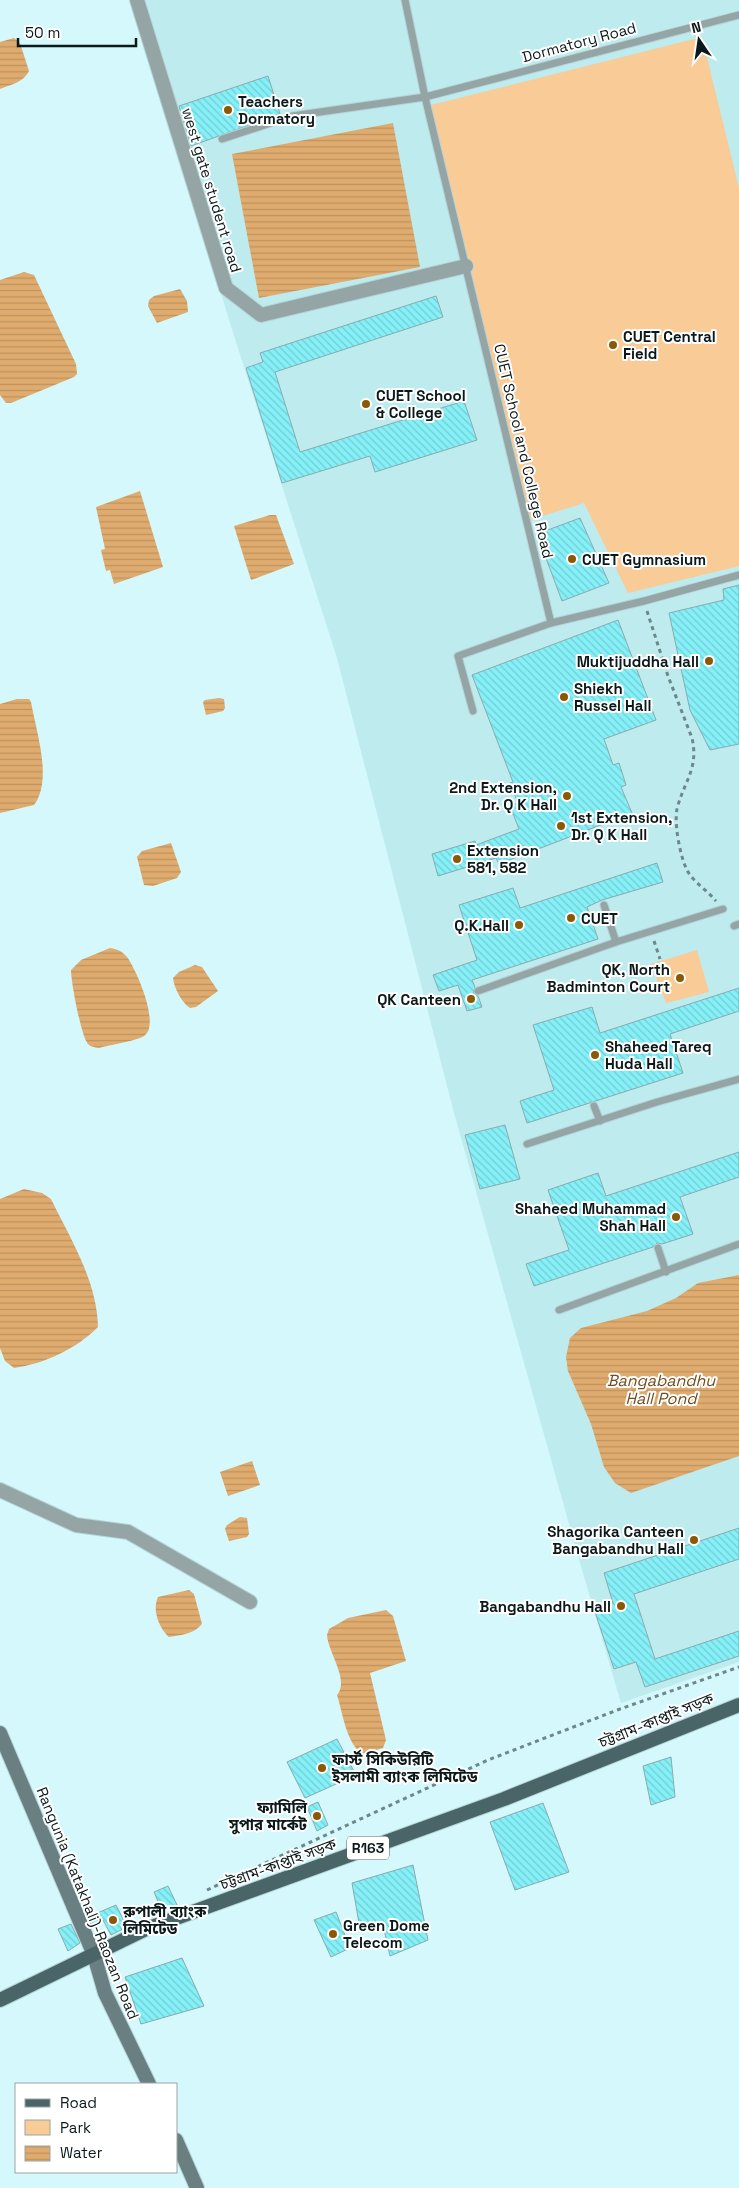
<svg xmlns="http://www.w3.org/2000/svg" width="739" height="2188" font-family="'Space Grotesk','Noto Sans Bengali',sans-serif">
<style>
.built{fill:#bdebee}
.green{fill:#f9cb96}
.water{fill:url(#water-rules)}
.building{fill:url(#building-back-hatch);stroke:#89abae}
.lines{fill:none;stroke-linecap:round;stroke-linejoin:round}
.service-casing{stroke:#b4d4d7;stroke-width:9}
.minor-casing{stroke:#b4d4d7;stroke-width:16}
.secondary-casing{stroke:#b4d4d7;stroke-width:16}
.primary-casing{stroke:#b4d4d7;stroke-width:16}
.path{stroke:#6e8789;stroke-width:3;stroke-dasharray:4 4;stroke-linecap:butt}
.service{stroke:#95a4a5;stroke-width:7}
.minor{stroke:#95a4a5;stroke-width:14}
.secondary{stroke:#6a7f81;stroke-width:14}
.primary{stroke:#4a6567;stroke-width:14}
.poi-dot{fill:#8b5803;stroke:#fff;stroke-width:2}
.labels{text-anchor:middle;dominant-baseline:central;stroke-width:4;stroke-linejoin:round;paint-order:stroke}
.shield{fill:#fff;stroke:#555e5f;stroke-width:1}
.shield-label{font-size:14px;font-weight:bold;fill:#0c191a}
.street-label{font-size:15px;fill:#0c191a;stroke:#fff}
.poi-label{font-size:15px;font-weight:bold;fill:#0c191a;stroke:#fff;text-anchor:start}
.water-label{font-size:16px;font-style:italic;fill:#704d1e;stroke:#fff}
</style>
<defs>
<pattern id="water-rules" width="6" height="5" patternUnits="userSpaceOnUse" patternTransform="scale(1.25)"><rect width="6" height="5" fill="#dfab6e"/><path d="M0 2.5h6" fill="none" stroke="#be935f"/></pattern>
<pattern id="building-back-hatch" width="6" height="6" patternUnits="userSpaceOnUse" patternTransform="scale(1.25)"><rect width="6" height="6" fill="#85f0f7"/><path d="M-1 5l2 2M0 0l6 6M5-1l2 2" fill="none" stroke="#72cdd3"/></pattern>
</defs>
<rect width="100%" height="100%" fill="#d4f8fb"/>
<polygon class="built" points="132,0 739,0 739,1662 621,1703 578,1556 453,1109 337,658 230,323"/>
<g class="green">
<polygon points="702,37 739,188 739,566 628,593 584,503 527,521 431,105"/>
<polygon points="697,950 709,992 666,1003 651,964"/>
</g>
<g class="water">
<path d="M14 38 20 43 29 71C24 82 10 85 0 89V42Z"/>
<polygon points="393,123 420,267 259,298 232,154"/>
<polygon points="24,272 34,275 76,364 77,374 74,377 11,403 6,403 0,395 0,280"/>
<polygon points="180,289 187,301 188,312 157,323 148,306 149,300 154,296"/>
<polygon points="140,491 163,567 114,584 110,570 106,571 101,550 105,549 96,507"/>
<polygon points="270,515 276,515 294,564 251,580 234,526"/>
<polygon points="219,698 224,699 225,708 223,711 206,715 203,702 205,700"/>
<path d="M17 699H29L31 702C36 731 53 780 34 805L0 813V704Z"/>
<polygon points="171,843 181,872 177,878 153,886 144,885 137,857 142,851"/>
<path d="M110 948C117 949 122 951 127 957 136 969 161 1025 144 1036 136 1041 109 1045 99 1048 94 1047 91 1047 88 1044 81 1036 71 981 71 970L81 960Z"/>
<path d="M195 965 202 967 218 991 196 1007 190 1008C182 1003 174 988 173 978L179 972Z"/>
<path d="M24 1189 42 1193 51 1199C71 1240 97 1281 98 1327 76 1349 44 1364 14 1368L5 1361 0 1348V1199Z"/>
<polygon points="739,1275 739,1456 631,1493 615,1483 604,1467 591,1424 568,1371 566,1357 570,1338 581,1328 647,1311 676,1298 698,1283"/>
<polygon points="252,1461 260,1485 228,1496 220,1472"/>
<polygon points="240,1517 247,1518 249,1534 247,1537 229,1541 225,1529 227,1525"/>
<path d="M189 1590 194 1594 202 1624C194 1634 181 1635 169 1637 159 1628 152 1610 158 1597Z"/>
<path d="M386 1610 393 1616 406 1661 370 1673 386 1740 383 1748 362 1754C346 1742 343 1714 337 1695 350 1681 328 1652 327 1635L329 1629 348 1618Z"/>
</g>
<g class="building">
<polygon points="268,76 280,114 191,146 179,106"/>
<polygon points="436,296 443,317 275,372 300,452 464,401 477,440 375,472 370,456 282,483 246,368 263,362 260,353"/>
<polygon points="580,518 609,583 562,601 537,534"/>
<polygon points="739,585 739,744 710,750 690,710 669,613 724,600 723,589"/>
<polygon points="618,620 656,720 604,739 613,765 619,763 626,785 621,787 632,813 499,864 496,858 438,876 432,854 475,841 476,845 519,829 510,806 518,803 510,783 513,782 472,675"/>
<polygon points="657,863 663,882 602,900 587,907 598,939 472,980 475,987 473,993 478,996 482,1007 467,1011 458,985 439,991 433,975 477,960 459,905 513,888 520,908"/>
<polygon points="739,988 739,1011 670,1034 683,1073 527,1123 520,1101 554,1090 533,1025 592,1007 600,1033"/>
<polygon points="505,1125 520,1179 480,1189 465,1135"/>
<polygon points="739,1152 739,1177 680,1197 693,1234 662,1244 657,1243 653,1247 534,1286 526,1264 569,1250 548,1190 598,1173 606,1196"/>
<polygon points="739,1528 739,1559 634,1594 655,1659 739,1631 739,1656 645,1687 636,1662 614,1669 594,1609 613,1603 604,1573"/>
<polygon points="337,1739 356,1775 305,1798 287,1762"/>
<polygon points="671,1757 675,1797 651,1805 643,1766"/>
<polygon points="318,1802 328,1825 317,1831 307,1807"/>
<polygon points="543,1803 569,1872 515,1890 490,1822"/>
<polygon points="413,1865 428,1940 390,1956 383,1925 359,1923 352,1883"/>
<polygon points="168,1886 177,1905 162,1911 154,1892"/>
<polygon points="116,1905 127,1927 111,1935 103,1920 92,1927 85,1911 92,1908 95,1914"/>
<polygon points="336,1912 350,1948 331,1957 314,1920"/>
<polygon points="71,1924 80,1943 68,1951 58,1929"/>
<polygon points="182,1958 204,2006 141,2024 125,1977"/>
</g>
<g class="lines">
<defs>
<g id="service">
<polyline points="405,0 425,97 551,623 644,601 739,575"/>
<polyline points="222,139 292,116 425,97 739,15"/>
<polyline points="473,711 458,656 551,623"/>
<polyline points="604,905 616,942"/>
<polyline points="734,926 739,924"/>
<polyline points="478,991 616,942 723,909"/>
<polyline points="594,1106 600,1121"/>
<polyline points="527,1144 657,1102 739,1079"/>
<polyline points="658,1248 666,1272"/>
<polyline points="559,1310 739,1244"/>
</g>
<g id="minor">
<polyline points="137,0 226,288 261,315 466,266"/>
<polyline points="0,1490 76,1525 128,1532 250,1602"/>
</g>
<g id="secondary">
<polyline points="0,1733 94,1955 105,1993 149,2084"/>
<polyline points="176,2140 197,2188"/>
</g>
<polyline id="primary" points="0,2000 146,1929 504,1799 739,1705"/>
</defs>
<use href="#service" class="service-casing"/>
<use href="#minor" class="minor-casing"/>
<use href="#secondary" class="secondary-casing"/>
<use href="#primary" class="primary-casing"/>
<g class="path">
<path d="M647 611 668 676 692 738C699 769 684 781 677 809 674 824 680 856 687 870 693 882 707 890 716 901"/>
<polyline points="654,941 660,959"/>
<polyline points="207,1890 488,1760 620,1709 739,1667"/>
</g>
<use href="#service" class="service"/>
<use href="#minor" class="minor"/>
<use href="#secondary" class="secondary"/>
<use href="#primary" class="primary"/>
</g>
<g class="poi-dot">
<circle cx="228" cy="110" r="5"/>
<circle cx="613" cy="345" r="5"/>
<circle cx="366" cy="404" r="5"/>
<circle cx="572" cy="559" r="5"/>
<circle cx="709" cy="661" r="5"/>
<circle cx="564" cy="697" r="5"/>
<circle cx="567" cy="796" r="5"/>
<circle cx="561" cy="826" r="5"/>
<circle cx="457" cy="859" r="5"/>
<circle cx="571" cy="918" r="5"/>
<circle cx="519" cy="925" r="5"/>
<circle cx="680" cy="978" r="5"/>
<circle cx="471" cy="999" r="5"/>
<circle cx="595" cy="1055" r="5"/>
<circle cx="676" cy="1217" r="5"/>
<circle cx="694" cy="1540" r="5"/>
<circle cx="621" cy="1606" r="5"/>
<circle cx="322" cy="1768" r="5"/>
<circle cx="317" cy="1816" r="5"/>
<circle cx="113" cy="1920" r="5"/>
<circle cx="333" cy="1934" r="5"/>
</g>
<g class="labels">
<rect class="shield" x="347" y="1836.5" width="42" height="23" rx="4"/>
<g class="shield-label">
<text x="368" y="1848">R163</text>
</g>
<g class="street-label">
<text transform="translate(579 42) rotate(-15)">Dormatory Road</text>
<text transform="translate(212 190) rotate(73)">west gate student road</text>
<text transform="translate(524 451) rotate(77)">CUET School and College Road</text>
<text transform="translate(656 1720) rotate(-22)">চট্টগ্রাম-কাপ্তাই সড়ক</text>
<text transform="translate(278 1864) rotate(-20)">চট্টগ্রাম-কাপ্তাই সড়ক</text>
<text transform="translate(88 1903) rotate(68)">Rangunia (Katakhali)-Raozan Road</text>
</g>
<g class="poi-label">
<text x="238" y="101">Teachers<tspan x="238" dy="17">Dormatory</tspan></text>
<text x="623" y="336">CUET Central<tspan x="623" dy="17">Field</tspan></text>
<text x="376" y="395">CUET School<tspan x="376" dy="17">&amp; College</tspan></text>
<text x="582" y="559">CUET Gymnasium</text>
<text x="699" y="661" text-anchor="end">Muktijuddha Hall</text>
<text x="574" y="688">Shiekh<tspan x="574" dy="17">Russel Hall</tspan></text>
<text x="557" y="787" text-anchor="end">2nd Extension,<tspan x="557" dy="17">Dr. Q K Hall</tspan></text>
<text x="571" y="817">1st Extension,<tspan x="571" dy="17">Dr. Q K Hall</tspan></text>
<text x="467" y="850">Extension<tspan x="467" dy="17">581, 582</tspan></text>
<text x="581" y="918">CUET</text>
<text x="509" y="925" text-anchor="end">Q.K.Hall</text>
<text x="670" y="969" text-anchor="end">QK, North<tspan x="670" dy="17">Badminton Court</tspan></text>
<text x="461" y="999" text-anchor="end">QK Canteen</text>
<text x="605" y="1046">Shaheed Tareq<tspan x="605" dy="17">Huda Hall</tspan></text>
<text x="666" y="1208" text-anchor="end">Shaheed Muhammad<tspan x="666" dy="17">Shah Hall</tspan></text>
<text x="684" y="1531" text-anchor="end">Shagorika Canteen<tspan x="684" dy="17">Bangabandhu Hall</tspan></text>
<text x="611" y="1606" text-anchor="end">Bangabandhu Hall</text>
<text x="332" y="1759">ফার্স্ট সিকিউরিটি<tspan x="332" dy="17">ইসলামী ব্যাংক লিমিটেড</tspan></text>
<text x="307" y="1807" text-anchor="end">ফ্যামিলি<tspan x="307" dy="17">সুপার মার্কেট</tspan></text>
<text x="123" y="1911">রুপালী ব্যাংক<tspan x="123" dy="17">লিমিটেড</tspan></text>
<text x="343" y="1925">Green Dome<tspan x="343" dy="17">Telecom</tspan></text>
</g>
<g class="water-label">
<text x="661" y="1380">Bangabandhu<tspan x="661" dy="18">Hall Pond</tspan></text>
</g>
</g>
<rect x="15" y="2083" width="162" height="90" fill="#ffffff" stroke="#9ea3a3"/>
<rect x="25" y="2099" width="25" height="8" fill="#4a6567" stroke="#9ea3a3"/>
<text x="60" y="2108" font-size="15" fill="#0c191a">Road</text>
<rect x="25" y="2120" width="25" height="15" fill="#f9cb96" stroke="#9ea3a3"/>
<text x="60" y="2133" font-size="15" fill="#0c191a">Park</text>
<rect x="25" y="2146" width="25" height="15" fill="url(#water-rules)" stroke="#9ea3a3"/>
<text x="60" y="2158" font-size="15" fill="#0c191a">Water</text>
<g transform="translate(699 40) rotate(347)" stroke="#ffffff" stroke-width="4" paint-order="stroke">
<path d="M0-4L9 19L0 12L-9 19Z" fill="#0c191a"/>
<text y="-8" font-size="14" font-weight="bold" text-anchor="middle" fill="#0c191a">N</text>
</g>
<path d="M18 38v8h118v-8" fill="none" stroke="#0c191a" stroke-width="2.5"/>
<text x="25" y="38" font-size="15" fill="#0c191a" stroke="#ffffff" stroke-width="4" paint-order="stroke">50 m</text>
</svg>
